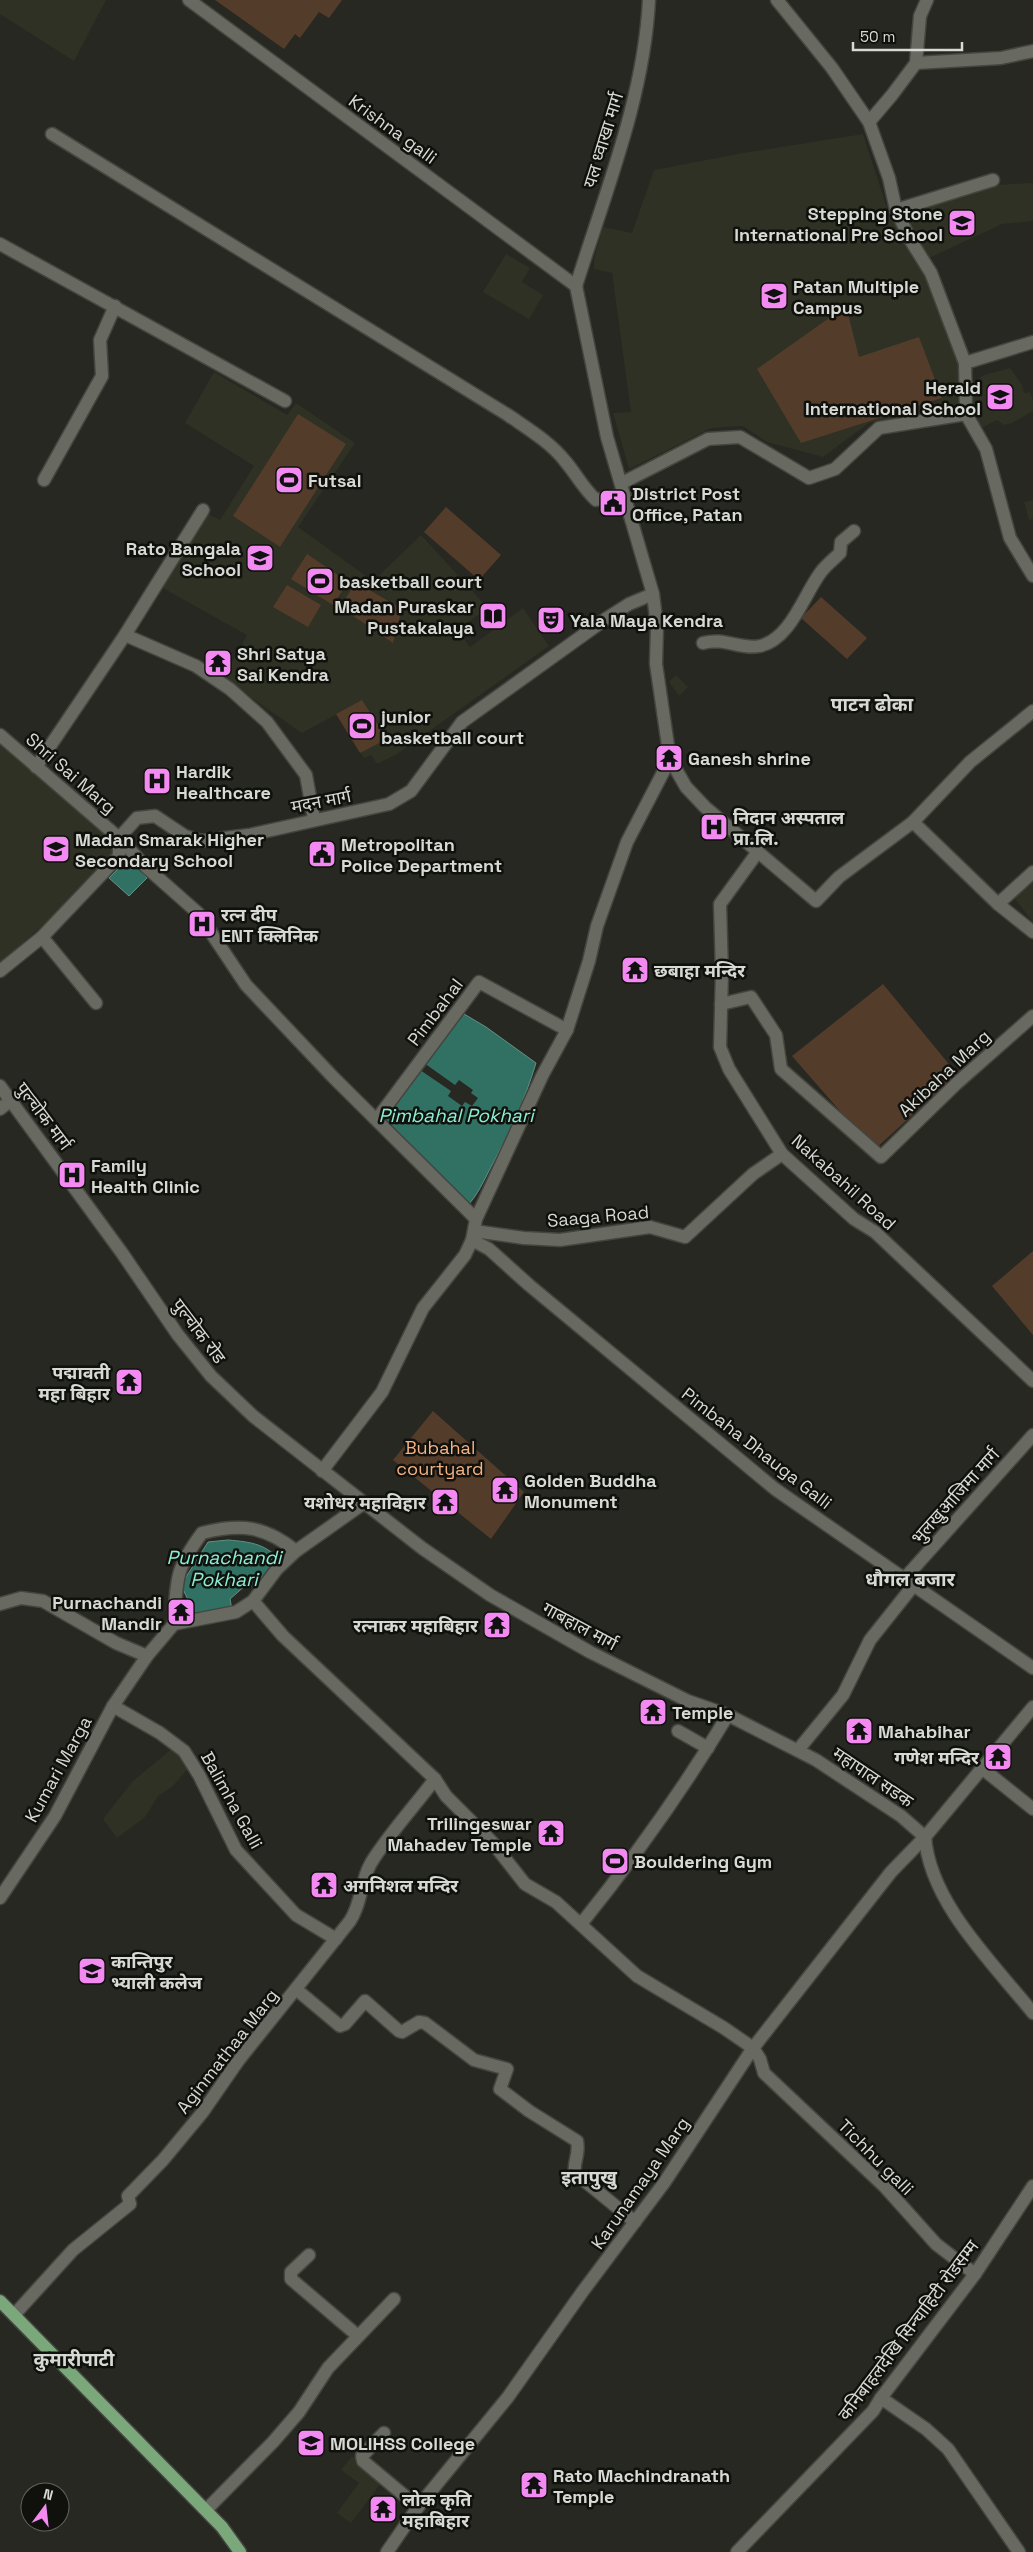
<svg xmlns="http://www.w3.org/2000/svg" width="1033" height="2552" font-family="'Space Grotesk','Noto Sans Devanagari',sans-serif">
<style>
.built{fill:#2e3123}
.green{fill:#543c2b}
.water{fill:#317163;stroke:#639085}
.pier{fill:#272821}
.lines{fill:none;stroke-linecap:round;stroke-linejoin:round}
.minor-casing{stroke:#44453f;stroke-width:15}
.tertiary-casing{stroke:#44453f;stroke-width:15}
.secondary-casing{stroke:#44453f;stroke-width:15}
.primary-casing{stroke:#44453f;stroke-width:15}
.minor{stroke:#686a61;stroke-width:12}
.tertiary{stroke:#686a61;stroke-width:12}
.secondary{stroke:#686a61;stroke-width:12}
.primary{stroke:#7ba87b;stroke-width:12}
.labels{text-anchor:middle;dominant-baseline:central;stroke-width:5;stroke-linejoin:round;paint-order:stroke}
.street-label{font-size:18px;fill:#d7d9d4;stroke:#10110d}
.poi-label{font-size:18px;font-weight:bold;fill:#d7d9d4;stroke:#10110d;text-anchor:start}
.park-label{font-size:18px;fill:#f5b282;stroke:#10110d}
.neighbourhood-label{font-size:19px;font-weight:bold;fill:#d7d9d4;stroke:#10110d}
.water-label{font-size:19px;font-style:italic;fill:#8beed5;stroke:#10110d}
</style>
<rect width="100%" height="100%" fill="#272821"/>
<g class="built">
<polygon points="0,0 106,0 74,61 0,14"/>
<polygon points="863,134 889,214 923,272 956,350 964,390 957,408 869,423 823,457 767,442 743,426 711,428 629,469 613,413 631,412 612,273 594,269 594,259 603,227 632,233 654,170 743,153"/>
<polygon points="1033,183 1033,221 1002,224 925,260 902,212 994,185"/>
<polygon points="506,254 530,268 522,282 543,295 529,319 483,292"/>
<polygon points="1010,368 1022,385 1024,393 1030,392 1033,400 1033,411 1012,423 1004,425 997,420 978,430 967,386 984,375"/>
<polygon points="214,372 287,415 296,403 355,443 298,527 373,581 421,535 488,608 457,630 470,647 523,608 549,646 397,754 377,764 371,755 364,758 337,714 302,733 223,678 247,635 161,587 206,513 220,520 254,466 185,423"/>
<polygon points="1033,500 1033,519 1029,520 1024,502"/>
<polygon points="676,675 688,687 679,696 669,682"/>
<polygon points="0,740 110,837 114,862 0,963"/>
<polygon points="1033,876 1033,922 1011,894"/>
<polygon points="175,1746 189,1767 173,1786 158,1796 145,1817 117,1838 103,1819 133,1781"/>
<polygon points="352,2456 384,2479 351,2523 337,2513 359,2483 341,2470"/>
</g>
<g class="green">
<polygon points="215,0 342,0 329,18 319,12 300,38 295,34 284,49"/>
<polygon points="846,306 859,357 919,337 942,398 801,443 757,369"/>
<polygon points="298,414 346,444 280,547 233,516"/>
<polygon points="446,507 501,555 479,580 424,532"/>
<polygon points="307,554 348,582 333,605 291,579"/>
<polygon points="356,582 402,609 393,643 340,607"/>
<polygon points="287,585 321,605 308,627 273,607"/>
<polygon points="821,597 867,638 847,659 801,618"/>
<polygon points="362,700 387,739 360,753 336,714"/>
<polygon points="883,984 957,1074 874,1150 792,1056"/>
<polygon points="1033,1251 1033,1335 992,1286"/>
<polygon points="433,1411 524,1492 491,1539 393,1460"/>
</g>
<g class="water">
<polygon points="128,859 147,878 129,896 109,878"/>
<path d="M459 1011 486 1027 536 1063C525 1100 509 1133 491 1167 484 1180 478 1195 467 1206L383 1121Z"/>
<path d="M228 1540C252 1542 266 1544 282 1562L260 1589 246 1585 230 1599 232 1610 197 1619 181 1585 208 1542Z"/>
</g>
<polygon class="pier" points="424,1063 455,1085 459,1080 473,1090 471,1093 478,1098 472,1106 465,1102 462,1106 448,1096 451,1091 420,1070"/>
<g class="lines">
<defs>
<g id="minor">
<polyline points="777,0 832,68 869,122 889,178 896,210 911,241 931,273 965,363 966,414 986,449 1010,538 1033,576"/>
<polyline points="916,63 1001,58 1033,51"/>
<polyline points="869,122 892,95 916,63 920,16 927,0"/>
<path d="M52 134 508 415C528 429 550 442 565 461 577 475 582 487 596 500L624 494"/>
<polyline points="896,210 993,180"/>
<polyline points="0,244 285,401"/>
<polyline points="965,363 1033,342"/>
<polyline points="44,480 102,376 100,340 115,306"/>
<polyline points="622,483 708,439 740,437 809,478 835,469 879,428 966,414"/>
<polyline points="653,594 657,626 656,664 670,759 686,787 705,807 816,901 839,877 913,822 998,904 1033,872"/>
<polyline points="125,635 196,666 230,689 267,722 306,775 314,819"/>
<path d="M703 643C724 637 741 650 760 646 791 639 804 594 821 572 826 565 834 559 840 553L841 542 854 531"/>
<polyline points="0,735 119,838 146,867 198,913 246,985 333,1077 476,1219"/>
<polyline points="36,767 125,635 203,510"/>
<polyline points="913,822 970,762 1033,711"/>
<polyline points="757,853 720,904 722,973 720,1047 729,1069 782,1154 854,1219 875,1232 1033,1381"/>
<polyline points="998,904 1033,932"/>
<polyline points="42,937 96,1003"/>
<polyline points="721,1004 751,997 776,1035 781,1069 881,1157 957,1083 1033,1016"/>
<polyline points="0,1109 10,1101"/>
<polyline points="377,1119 479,982 567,1030"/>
<polyline points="474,1231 524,1238 560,1240 650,1227 685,1237 753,1174 782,1154"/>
<polyline points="472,1240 489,1249 529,1285 775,1489 1033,1668"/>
<polyline points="322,1471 382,1392 423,1308 465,1255 472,1240 476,1219 542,1076 567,1030 589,961 597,926 627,842 670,759"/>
<polyline points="904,1579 1033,1435"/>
<polyline points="253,1601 283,1636 435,1779 446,1796 492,1842 525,1884 556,1902 637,1976 724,2028 753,2048 760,2059 764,2073 885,2187 936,2244 975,2274"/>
<polyline points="0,1604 21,1598 43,1601 116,1643 147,1656 174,1624 236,1612 253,1601 277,1569 296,1551 364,1503"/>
<path d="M174 1624C177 1580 174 1571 202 1533 241 1523 265 1526 296 1551"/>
<polyline points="113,1706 160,1733 184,1751 199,1775 236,1850 296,1915 336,1939"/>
<polyline points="678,1731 708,1748"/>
<polyline points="798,1750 843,1695 870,1640 913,1586"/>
<polyline points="983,1769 1033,1809"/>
<polyline points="0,1898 55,1816 113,1706 147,1656"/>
<path d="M581 1924C635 1857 684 1788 728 1715"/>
<path d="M297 1990 340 2026 345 2024 365 2001 399 2031 402 2032 419 2022 425 2023 474 2060 507 2069 500 2089 529 2111 577 2141C580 2155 573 2161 575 2173L635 2222"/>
<polyline points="309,2255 291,2272 291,2279 358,2336"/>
<path d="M14 2315 73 2250 130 2204 128 2196 163 2160 202 2113 238 2061 350 1921C362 1903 360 1882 371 1863 389 1834 414 1807 435 1779"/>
<polyline points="881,2398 926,2429 948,2449 1019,2552"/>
<polyline points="384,2433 362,2456 363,2461 418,2507"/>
<polyline points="206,2510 273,2442 299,2412 328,2368 394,2299"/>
<polyline points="387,2552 418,2507 508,2397 583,2291 664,2183 753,2048 891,1872 925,1837 1033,1707"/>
</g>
<g id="tertiary">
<polyline points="189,0 576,286"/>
<path d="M576 286C605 193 644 98 649 0"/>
<polyline points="0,971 42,937 119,856 119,838 137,818 155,816 185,836 201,841 249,835 389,804 411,791 462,722 607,618 629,604 653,594 607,437 576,286"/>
<polyline points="737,2552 873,2411 881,2398 975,2274 1033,2186"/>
</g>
<path id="secondary" d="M0 1086 122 1253 178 1335 211 1376 253 1416 422 1548 490 1595 590 1652 688 1701 728 1715 816 1760 901 1816 925 1837C930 1903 993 1963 1033 2013"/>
<polyline id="primary" points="0,2301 222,2527 240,2552"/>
</defs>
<use href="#minor" class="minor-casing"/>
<use href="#tertiary" class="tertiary-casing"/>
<use href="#secondary" class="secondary-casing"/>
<use href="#primary" class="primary-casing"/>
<use href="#minor" class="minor"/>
<use href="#tertiary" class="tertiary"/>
<use href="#secondary" class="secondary"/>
<use href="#primary" class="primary"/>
</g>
<defs>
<symbol id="school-square" viewBox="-11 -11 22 22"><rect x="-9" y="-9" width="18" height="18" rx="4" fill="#f38af2" stroke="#10110d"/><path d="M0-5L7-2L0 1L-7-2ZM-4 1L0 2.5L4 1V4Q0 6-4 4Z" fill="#111"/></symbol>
<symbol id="university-square" viewBox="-11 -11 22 22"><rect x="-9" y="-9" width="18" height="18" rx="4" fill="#f38af2" stroke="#10110d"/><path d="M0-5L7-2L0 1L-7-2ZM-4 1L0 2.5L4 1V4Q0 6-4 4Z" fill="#111"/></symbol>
<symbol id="stadium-square" viewBox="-11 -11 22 22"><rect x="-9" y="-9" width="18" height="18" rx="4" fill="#f38af2" stroke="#10110d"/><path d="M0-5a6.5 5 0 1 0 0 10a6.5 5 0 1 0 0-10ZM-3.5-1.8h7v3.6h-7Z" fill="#111"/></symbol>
<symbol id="civic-square" viewBox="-11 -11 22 22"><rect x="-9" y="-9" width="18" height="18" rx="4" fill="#f38af2" stroke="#10110d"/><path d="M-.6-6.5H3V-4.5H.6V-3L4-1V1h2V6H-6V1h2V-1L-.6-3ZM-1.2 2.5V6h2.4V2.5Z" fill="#111"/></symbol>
<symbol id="library-square" viewBox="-11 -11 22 22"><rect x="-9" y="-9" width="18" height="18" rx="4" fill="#f38af2" stroke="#10110d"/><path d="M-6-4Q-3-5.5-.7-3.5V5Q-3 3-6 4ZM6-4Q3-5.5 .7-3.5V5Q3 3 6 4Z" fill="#111"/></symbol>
<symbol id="theatre-square" viewBox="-11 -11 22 22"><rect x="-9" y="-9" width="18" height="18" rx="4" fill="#f38af2" stroke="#10110d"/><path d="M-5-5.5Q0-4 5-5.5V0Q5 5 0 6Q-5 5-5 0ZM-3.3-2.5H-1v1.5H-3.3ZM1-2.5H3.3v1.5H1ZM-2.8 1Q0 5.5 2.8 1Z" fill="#111"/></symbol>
<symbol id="temple-square" viewBox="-11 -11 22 22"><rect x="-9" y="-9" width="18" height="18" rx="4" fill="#f38af2" stroke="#10110d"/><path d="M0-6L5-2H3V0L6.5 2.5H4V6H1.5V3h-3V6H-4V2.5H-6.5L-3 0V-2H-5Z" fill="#111"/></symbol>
<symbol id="hospital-square" viewBox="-11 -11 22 22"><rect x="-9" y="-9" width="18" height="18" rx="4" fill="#f38af2" stroke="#10110d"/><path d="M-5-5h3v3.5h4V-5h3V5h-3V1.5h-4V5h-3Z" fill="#111"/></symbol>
</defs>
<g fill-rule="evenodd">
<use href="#school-square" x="946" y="207" width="32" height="32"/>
<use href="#university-square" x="758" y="280" width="32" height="32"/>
<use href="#school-square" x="984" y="381" width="32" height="32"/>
<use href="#stadium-square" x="273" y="464" width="32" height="32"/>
<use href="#civic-square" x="597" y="487" width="32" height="32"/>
<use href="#school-square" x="244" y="542" width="32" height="32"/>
<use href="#stadium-square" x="304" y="565" width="32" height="32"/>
<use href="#library-square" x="477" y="600" width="32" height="32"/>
<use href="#theatre-square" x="535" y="604" width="32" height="32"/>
<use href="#temple-square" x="202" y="647" width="32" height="32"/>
<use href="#stadium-square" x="346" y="710" width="32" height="32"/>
<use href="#temple-square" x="653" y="742" width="32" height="32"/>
<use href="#hospital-square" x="141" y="765" width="32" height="32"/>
<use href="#hospital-square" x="698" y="811" width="32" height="32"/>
<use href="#school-square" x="40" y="833" width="32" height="32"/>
<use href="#civic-square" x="306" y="838" width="32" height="32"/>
<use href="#hospital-square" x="186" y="908" width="32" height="32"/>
<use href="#temple-square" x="619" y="954" width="32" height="32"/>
<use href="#hospital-square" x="56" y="1159" width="32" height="32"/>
<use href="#temple-square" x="113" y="1366" width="32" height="32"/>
<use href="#temple-square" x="489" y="1474" width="32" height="32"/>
<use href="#temple-square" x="429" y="1486" width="32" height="32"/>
<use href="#temple-square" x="165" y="1596" width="32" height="32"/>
<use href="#temple-square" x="481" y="1609" width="32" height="32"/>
<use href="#temple-square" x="637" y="1696" width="32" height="32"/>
<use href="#temple-square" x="843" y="1715" width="32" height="32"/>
<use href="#temple-square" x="982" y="1741" width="32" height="32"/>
<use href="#temple-square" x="535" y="1817" width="32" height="32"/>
<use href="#stadium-square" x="599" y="1845" width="32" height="32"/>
<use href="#temple-square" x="308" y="1869" width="32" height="32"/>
<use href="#university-square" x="76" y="1955" width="32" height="32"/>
<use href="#university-square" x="295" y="2427" width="32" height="32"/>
<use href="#temple-square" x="518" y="2469" width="32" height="32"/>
<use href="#temple-square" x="367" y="2493" width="32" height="32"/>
</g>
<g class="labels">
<g class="street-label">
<text transform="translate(393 129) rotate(36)">Krishna galli</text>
<text transform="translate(603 140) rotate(-73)">यल ध्वाखा मार्ग</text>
<text transform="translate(71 773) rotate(41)">Shri Sai Marg</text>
<text transform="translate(321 801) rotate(-11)">मदन मार्ग</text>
<text transform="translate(435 1012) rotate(-53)">Pimbahal</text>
<text transform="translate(944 1073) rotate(-43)">Akibaha Marg</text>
<text transform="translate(44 1116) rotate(53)">पुल्चोक मार्ग</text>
<text transform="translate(844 1182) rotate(42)">Nakabahil Road</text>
<text transform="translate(598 1216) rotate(-5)">Saaga Road</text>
<text transform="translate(199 1331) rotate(53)">पुल्चोक रोड</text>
<text transform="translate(757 1448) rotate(38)">Pimbaha Dhauga Galli</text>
<text transform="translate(955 1496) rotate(-48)">भुलखुआजिमा मार्ग</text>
<text transform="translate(580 1626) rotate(28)">गाबहाल मार्ग</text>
<text transform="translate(58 1769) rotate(-61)">Kumari Marga</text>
<text transform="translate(873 1777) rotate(34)">महापाल सडक</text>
<text transform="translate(232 1800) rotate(61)">Balimha Galli</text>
<text transform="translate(227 2051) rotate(-52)">Aginmathaa Marg</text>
<text transform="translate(876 2157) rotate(45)">Tichhu galli</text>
<text transform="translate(640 2183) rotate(-55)">Karunamaya Marg</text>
<text transform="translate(908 2330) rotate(-53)">कनिबाहलदेखि सिन्चाहिटी रोडसम्म</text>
</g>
<g class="poi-label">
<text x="943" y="213" text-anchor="end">Stepping Stone<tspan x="943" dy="21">International Pre School</tspan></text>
<text x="793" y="286">Patan Multiple<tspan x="793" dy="21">Campus</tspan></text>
<text x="981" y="387" text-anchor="end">Herald<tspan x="981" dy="21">International School</tspan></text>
<text x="308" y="480">Futsal</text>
<text x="632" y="493">District Post<tspan x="632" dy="21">Office, Patan</tspan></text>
<text x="241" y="548" text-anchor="end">Rato Bangala<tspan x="241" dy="21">School</tspan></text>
<text x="339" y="581">basketball court</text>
<text x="474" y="606" text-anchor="end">Madan Puraskar<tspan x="474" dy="21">Pustakalaya</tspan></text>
<text x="570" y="620">Yala Maya Kendra</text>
<text x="237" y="653">Shri Satya<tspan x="237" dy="21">Sai Kendra</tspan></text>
<text x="381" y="716">junior<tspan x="381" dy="21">basketball court</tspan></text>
<text x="688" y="758">Ganesh shrine</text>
<text x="176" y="771">Hardik<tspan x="176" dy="21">Healthcare</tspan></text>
<text x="733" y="817">निदान अस्पताल<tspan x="733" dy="21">प्रा.लि.</tspan></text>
<text x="75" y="839">Madan Smarak Higher<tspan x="75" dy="21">Secondary School</tspan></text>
<text x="341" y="844">Metropolitan<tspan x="341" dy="21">Police Department</tspan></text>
<text x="221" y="914">रत्न दीप<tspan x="221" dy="21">ENT क्लिनिक</tspan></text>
<text x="654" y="970">छबाहा मन्दिर</text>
<text x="91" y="1165">Family<tspan x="91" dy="21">Health Clinic</tspan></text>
<text x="110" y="1372" text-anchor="end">पद्मावती<tspan x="110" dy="21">महा बिहार</tspan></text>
<text x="524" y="1480">Golden Buddha<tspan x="524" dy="21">Monument</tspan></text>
<text x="426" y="1502" text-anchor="end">यशोधर महाविहार</text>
<text x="162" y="1602" text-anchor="end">Purnachandi<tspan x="162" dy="21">Mandir</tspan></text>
<text x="478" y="1625" text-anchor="end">रत्नाकर महाबिहार</text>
<text x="672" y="1712">Temple</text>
<text x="878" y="1731">Mahabihar</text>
<text x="979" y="1757" text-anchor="end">गणेश मन्दिर</text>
<text x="532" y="1823" text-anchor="end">Trilingeswar<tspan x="532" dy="21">Mahadev Temple</tspan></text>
<text x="634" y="1861">Bouldering Gym</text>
<text x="343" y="1885">अगनिशल मन्दिर</text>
<text x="111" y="1961">कान्तिपुर<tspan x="111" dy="21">भ्याली कलेज</tspan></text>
<text x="330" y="2443">MOLIHSS College</text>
<text x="553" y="2475">Rato Machindranath<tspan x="553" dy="21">Temple</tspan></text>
<text x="402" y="2499">लोक कृति<tspan x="402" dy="21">महाबिहार</tspan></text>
</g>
<g class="park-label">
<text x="440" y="1447">Bubahal<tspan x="440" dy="21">courtyard</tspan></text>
</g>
<g class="neighbourhood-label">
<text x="872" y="704">पाटन ढोका</text>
<text x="910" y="1579">धौगल बजार</text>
<text x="589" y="2177">इतापुखु</text>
<text x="74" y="2359">कुमारीपाटी</text>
</g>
<g class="water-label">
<text x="456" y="1115">Pimbahal Pokhari</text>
<text x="224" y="1557">Purnachandi<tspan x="224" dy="22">Pokhari</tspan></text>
</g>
</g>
<g transform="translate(45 2507) rotate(15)"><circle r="24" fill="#10110d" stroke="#60615d"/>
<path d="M0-4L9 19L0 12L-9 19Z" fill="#f38af2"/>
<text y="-8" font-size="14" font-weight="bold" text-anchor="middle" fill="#d7d9d4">N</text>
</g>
<path d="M853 42v8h109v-8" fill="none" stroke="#d7d9d4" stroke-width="2.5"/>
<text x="860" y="42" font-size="15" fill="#d7d9d4" stroke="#10110d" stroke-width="4" paint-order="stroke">50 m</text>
</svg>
